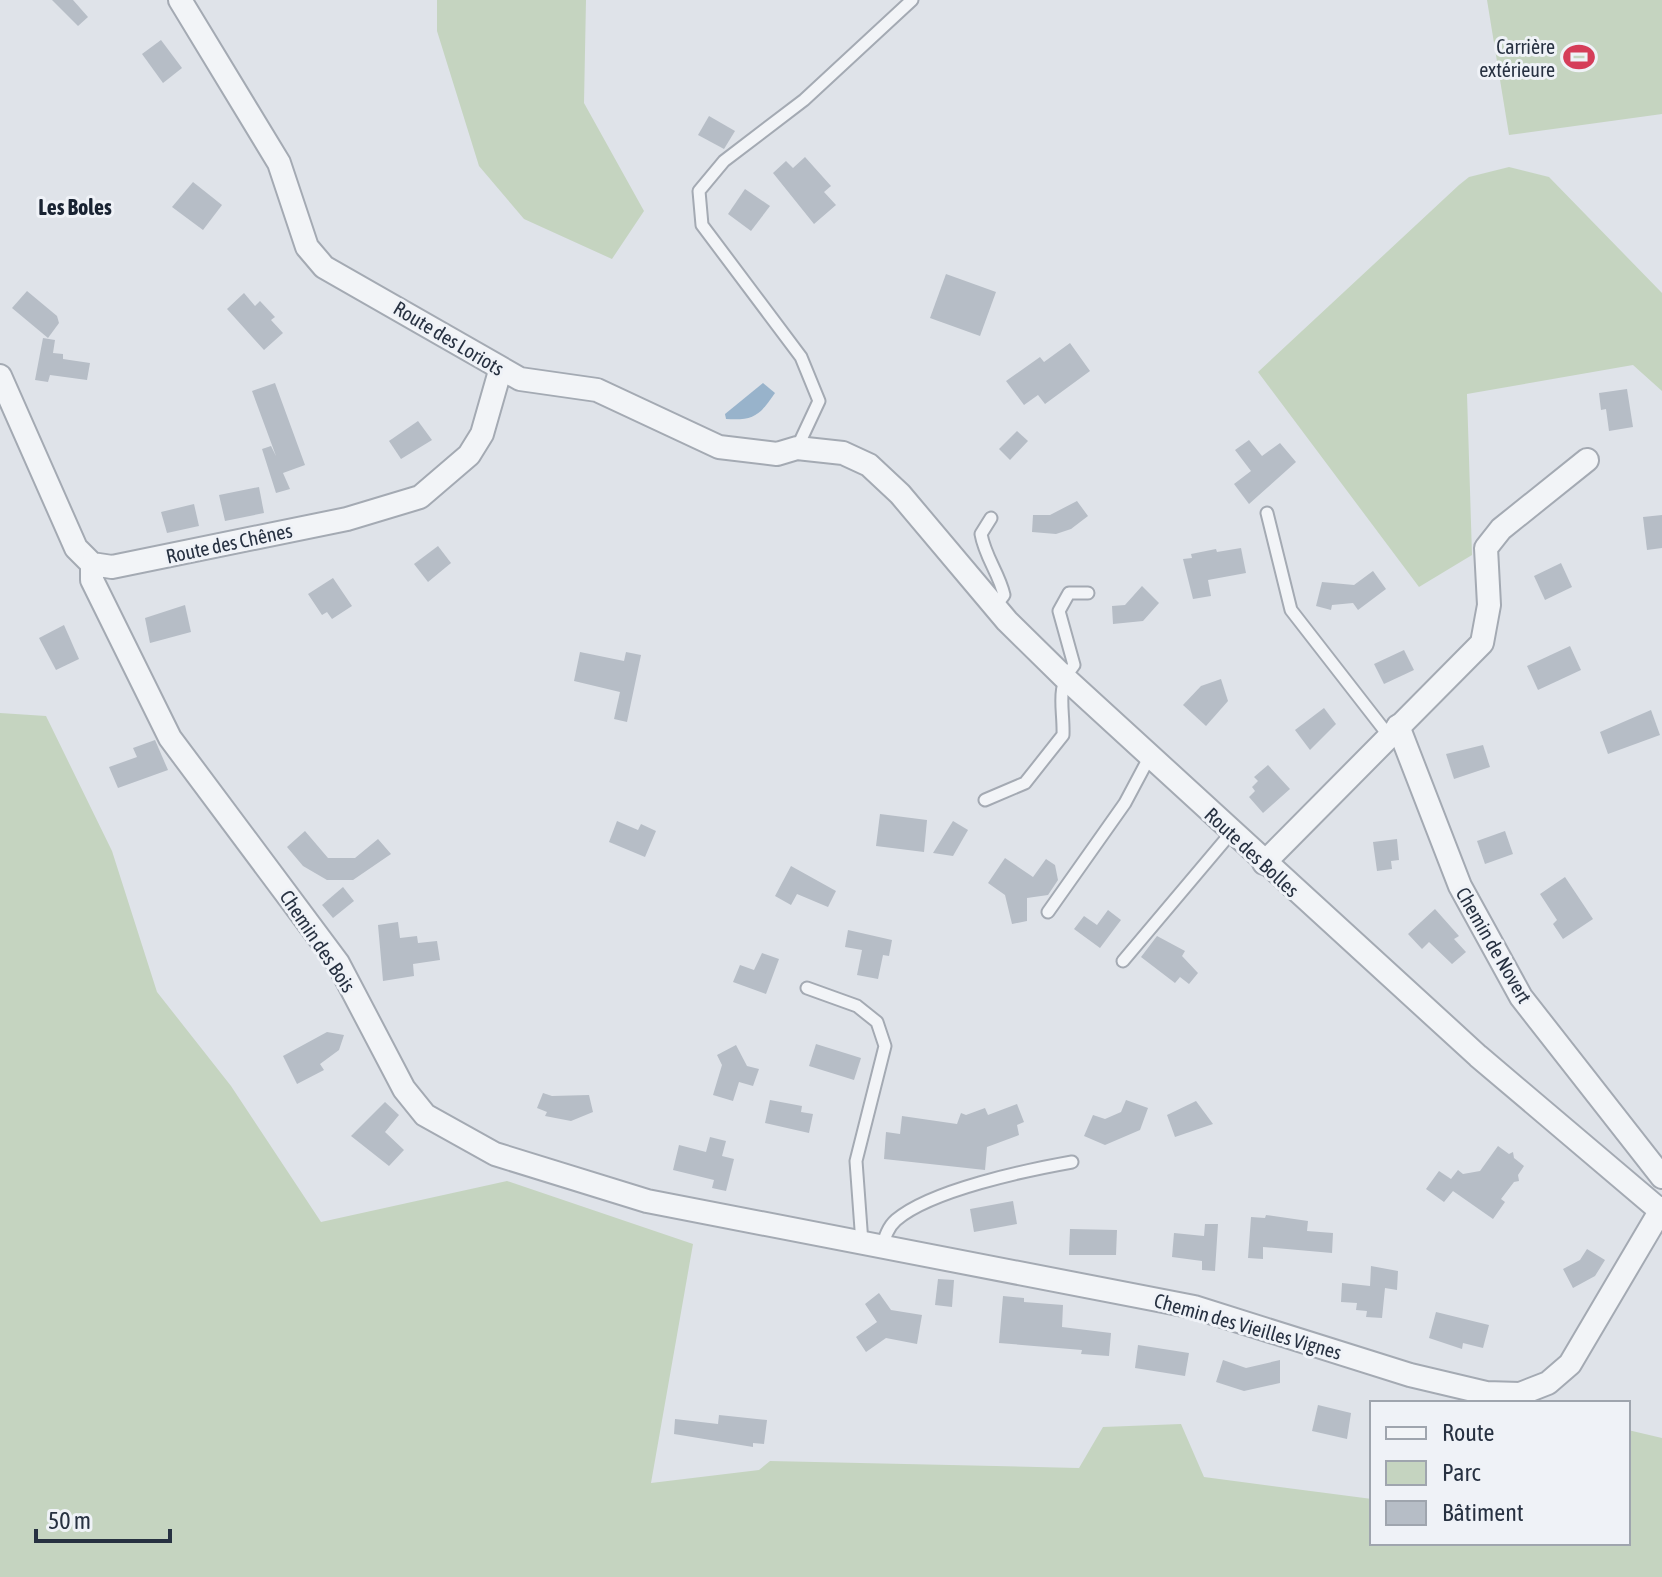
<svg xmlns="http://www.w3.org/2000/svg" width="1662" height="1577" font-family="'Asap Condensed',sans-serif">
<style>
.green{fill:#c5d4c0}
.water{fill:#98b3cb}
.building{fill:#b6bdc6}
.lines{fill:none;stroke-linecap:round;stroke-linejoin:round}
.lane-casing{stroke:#a4aab3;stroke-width:15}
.street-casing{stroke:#a4aab3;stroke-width:26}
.lane{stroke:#f2f4f7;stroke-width:11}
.street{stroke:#f2f4f7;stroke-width:22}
.labels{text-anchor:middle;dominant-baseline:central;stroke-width:6;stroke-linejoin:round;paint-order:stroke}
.poi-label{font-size:20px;fill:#273141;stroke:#eff2f7;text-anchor:end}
.street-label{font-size:20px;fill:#273141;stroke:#eff2f7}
.neighbourhood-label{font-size:22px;font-weight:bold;fill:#192332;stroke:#eff2f7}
</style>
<rect width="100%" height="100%" fill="#dfe3e9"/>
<g class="green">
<polygon points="437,0 586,0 584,103 644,211 612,259 524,219 479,166 437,31"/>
<polygon points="1487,0 1662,0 1662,114 1509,135"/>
<polygon points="1509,167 1549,177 1662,293 1662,391 1633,365 1467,394 1472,555 1419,587 1258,372 1459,185 1469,177"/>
<polygon points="0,713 46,716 112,851 157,992 231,1086 321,1222 507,1181 693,1244 651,1483 759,1470 770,1461 1079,1468 1103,1427 1181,1424 1204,1477 1372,1499 1372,1543 1628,1543 1628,1430 1662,1438 1662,1577 0,1577"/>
</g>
<path class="water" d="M763 383 775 393C760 415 754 421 726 419L725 414Z"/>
<g class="building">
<polygon points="52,0 73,0 88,17 78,26"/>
<polygon points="161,40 182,68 163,83 142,54"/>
<polygon points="709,116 735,131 724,149 698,135"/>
<polygon points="805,157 831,186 824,192 836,205 814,224 773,173 786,161 793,168"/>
<polygon points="193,182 222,205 203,230 172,207"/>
<polygon points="745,189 770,206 751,231 728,214"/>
<polygon points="946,274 996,292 980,336 930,318"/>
<polygon points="27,291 57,316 59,323 48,338 12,308"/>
<polygon points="244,293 255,306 260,301 275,317 271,320 283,333 264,350 227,309"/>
<polygon points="43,338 55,340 53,353 63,354 63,359 90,363 87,380 50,375 48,382 35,380"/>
<polygon points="1070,343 1090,371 1045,404 1038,395 1024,405 1006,381 1040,357 1044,362"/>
<polygon points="275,383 305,465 283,473 290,489 276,493 262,449 271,446 276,456 252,391"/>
<polygon points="1627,389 1633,427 1609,431 1606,409 1601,410 1599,393"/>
<polygon points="418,421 432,440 401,459 389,441"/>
<polygon points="1017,431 1028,441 1010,460 999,449"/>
<polygon points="1249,440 1262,456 1280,443 1296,462 1249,504 1234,484 1251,471 1235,450"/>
<polygon points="259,487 264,513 225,521 219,495"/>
<polygon points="1077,501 1088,516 1071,529 1056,534 1032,532 1033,515 1050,515"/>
<polygon points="194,504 199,526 167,533 161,512"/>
<polygon points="1662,515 1662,548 1647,550 1643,517"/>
<polygon points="438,546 451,563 428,582 414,564"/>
<polygon points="1241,548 1246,573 1208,580 1211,596 1193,599 1183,559 1192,558 1191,554 1216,549 1217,552"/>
<polygon points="1561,563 1572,587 1545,600 1534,576"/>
<polygon points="1373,571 1386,589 1358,610 1353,603 1332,605 1331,610 1316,606 1322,582 1354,585"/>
<polygon points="333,578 352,606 332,619 327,612 322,615 308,594"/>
<polygon points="1142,586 1159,603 1143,621 1113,624 1112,606 1125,605"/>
<polygon points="185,605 191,632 150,643 145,618"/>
<polygon points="64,625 79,659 56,670 39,638"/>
<polygon points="1570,646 1581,670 1538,690 1527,666"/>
<polygon points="1404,650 1414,670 1384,684 1374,664"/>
<polygon points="580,652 624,661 626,652 641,655 627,722 614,719 620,692 574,681"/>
<polygon points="1221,679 1228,701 1206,726 1183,705 1201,686"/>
<polygon points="1324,708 1336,724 1310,750 1295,730"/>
<polygon points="1651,710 1660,735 1608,754 1600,732"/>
<polygon points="155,740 168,770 118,788 109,767 137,757 133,748"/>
<polygon points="1483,745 1490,767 1454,779 1446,754"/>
<polygon points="1268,765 1290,789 1263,813 1249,797 1255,791 1252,787 1258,781 1254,777"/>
<polygon points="880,814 927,820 924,852 876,846"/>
<polygon points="617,821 638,830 641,824 656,831 645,857 609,842"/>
<polygon points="953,821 968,830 953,856 933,853"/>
<polygon points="305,831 328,858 355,858 378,839 391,854 353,880 327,880 303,866 287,847"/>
<polygon points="1505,831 1513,854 1485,864 1477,841"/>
<polygon points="1397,839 1399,860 1391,861 1392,869 1377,871 1373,842"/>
<polygon points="1005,858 1033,877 1046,859 1055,865 1058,880 1048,895 1027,898 1027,921 1012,924 1005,895 988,883"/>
<polygon points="791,866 836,891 828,907 797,894 791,905 775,896"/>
<polygon points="1565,877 1593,919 1563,939 1553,924 1557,920 1540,894"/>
<polygon points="343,887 354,901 333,918 322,905"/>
<polygon points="1435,909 1459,936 1454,939 1466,952 1452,964 1429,942 1422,949 1408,934"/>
<polygon points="1108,910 1121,920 1100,948 1074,929 1084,916 1097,925"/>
<polygon points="398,922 400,938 417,936 418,943 437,941 440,960 413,964 414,976 383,981 378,925"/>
<polygon points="848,930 892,940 889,956 883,955 878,979 857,975 862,950 845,947"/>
<polygon points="1157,936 1185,951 1182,956 1198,973 1189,984 1180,977 1175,983 1141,957"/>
<polygon points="762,953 779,959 766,994 733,982 740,965 754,970"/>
<polygon points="327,1032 344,1035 339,1050 320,1064 324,1070 297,1084 283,1056"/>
<polygon points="816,1044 861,1058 854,1080 809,1066"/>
<polygon points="736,1045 747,1066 759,1069 753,1086 739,1082 733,1101 713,1095 722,1065 717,1055"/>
<polygon points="543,1093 552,1096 589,1095 593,1112 571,1121 545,1116 547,1112 537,1108"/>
<polygon points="770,1100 802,1106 801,1112 813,1114 809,1133 765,1123"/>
<polygon points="1126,1100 1148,1108 1140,1130 1105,1145 1084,1136 1093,1115 1105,1119 1121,1112"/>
<polygon points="1196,1101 1213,1124 1175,1137 1167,1115"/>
<polygon points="385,1102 399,1115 385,1132 404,1150 389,1166 351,1136"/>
<polygon points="1017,1104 1024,1122 1017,1125 1019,1135 987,1147 985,1170 884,1159 886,1132 900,1134 902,1116 957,1124 961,1113 966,1115 985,1108 988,1115"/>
<polygon points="710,1137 726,1141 722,1156 734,1159 726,1191 712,1188 714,1180 673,1170 679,1145 706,1152"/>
<polygon points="1498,1146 1509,1154 1513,1152 1514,1158 1524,1166 1518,1175 1519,1181 1514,1182 1501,1199 1505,1202 1493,1219 1453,1191 1444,1202 1426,1189 1439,1171 1451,1179 1458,1170 1463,1174 1480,1171"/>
<polygon points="1013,1201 1017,1224 974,1232 970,1209"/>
<polygon points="1266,1215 1308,1221 1307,1231 1333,1233 1332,1253 1263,1247 1263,1259 1248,1258 1251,1217 1265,1218"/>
<polygon points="1205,1224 1218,1224 1215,1271 1202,1270 1202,1261 1172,1257 1174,1233 1204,1236"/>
<polygon points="1070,1229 1117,1230 1116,1255 1069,1255"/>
<polygon points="1587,1249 1605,1260 1595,1276 1573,1288 1563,1269 1580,1260"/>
<polygon points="1371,1266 1398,1271 1397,1290 1385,1288 1382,1318 1366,1317 1367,1311 1356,1310 1357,1303 1341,1302 1342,1283 1370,1286"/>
<polygon points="938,1279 954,1280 952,1307 935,1305"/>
<polygon points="879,1293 891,1310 922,1315 917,1344 886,1338 866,1352 856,1337 877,1322 865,1304"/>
<polygon points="1003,1296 1024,1298 1024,1302 1063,1305 1062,1327 1111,1333 1109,1356 1081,1354 1082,1350 999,1343"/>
<polygon points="1436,1312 1489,1325 1483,1348 1463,1343 1462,1349 1429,1338"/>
<polygon points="1138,1345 1189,1353 1185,1376 1135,1368"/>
<polygon points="1223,1360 1246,1368 1280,1360 1280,1383 1244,1391 1216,1382"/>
<polygon points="1318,1405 1351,1413 1347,1439 1312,1431"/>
<polygon points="719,1415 767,1420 764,1444 753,1443 753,1447 674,1434 675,1419 718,1424"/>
</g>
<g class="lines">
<defs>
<g id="lane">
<polyline points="797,448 819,401 801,357 702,225 699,191 724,161 804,100 912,0"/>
<polyline points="1267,513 1291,610 1389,736"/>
<path d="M991 518 981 534C985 557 999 573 1004 595L995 607"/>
<path d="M985 800 1025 783 1063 735C1064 708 1055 688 1074 665L1059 611 1069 593H1088"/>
<polyline points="1048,912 1125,803 1150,756"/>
<polyline points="1123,961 1231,833"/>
<polyline points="807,988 857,1006 877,1022 885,1046 856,1161 862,1243"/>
<path d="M882 1247C885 1237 888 1227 896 1220 931 1190 1027 1170 1072 1162"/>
</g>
<g id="street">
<polyline points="180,0 279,163 307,247 324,267 520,379 597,390 719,447 777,454 797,448 843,453 869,465 900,494 1007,621 1064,677 1478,1056 1662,1212"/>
<polyline points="0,376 76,548 92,564 112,567 347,519 420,497 469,455 482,434 500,371"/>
<polyline points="92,564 92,580 170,738 338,963 404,1089 425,1115 495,1154 647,1201 1194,1307 1410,1375 1486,1393 1520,1394 1548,1383 1570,1364 1662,1208"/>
<polyline points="1398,726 1460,886 1521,997 1662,1177"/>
<polyline points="1264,863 1482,643 1489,605 1486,548 1501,529 1587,460"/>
</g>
</defs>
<use href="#lane" class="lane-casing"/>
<use href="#street" class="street-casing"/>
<use href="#lane" class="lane"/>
<use href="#street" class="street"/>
</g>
<defs>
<symbol id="stadium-bare" viewBox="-9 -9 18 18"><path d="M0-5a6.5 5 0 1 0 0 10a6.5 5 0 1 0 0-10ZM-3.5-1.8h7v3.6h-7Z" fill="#d53d59" stroke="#eff2f7" stroke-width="2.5" paint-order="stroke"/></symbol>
</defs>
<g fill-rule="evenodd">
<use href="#stadium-bare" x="1557" y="35" width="44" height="44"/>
</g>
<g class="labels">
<g class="poi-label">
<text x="1555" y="46">Carrière<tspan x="1555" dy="23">extérieure</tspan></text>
</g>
<g class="street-label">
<text transform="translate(449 338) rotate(31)">Route des Loriots</text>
<text transform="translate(229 543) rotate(-12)">Route des Chênes</text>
<text transform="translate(1252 852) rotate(43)">Route des Bolles</text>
<text transform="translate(318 941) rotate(56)">Chemin des Bois</text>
<text transform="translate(1494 945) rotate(60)">Chemin de Novert</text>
<text transform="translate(1248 1326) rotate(16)">Chemin des Vieilles Vignes</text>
</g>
<g class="neighbourhood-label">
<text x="75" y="207">Les Boles</text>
</g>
</g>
<rect x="1370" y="1401" width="260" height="144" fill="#eff2f7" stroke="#9fa5ae" stroke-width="2"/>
<rect x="1386" y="1427" width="40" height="12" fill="#f2f4f7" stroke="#9fa5ae" stroke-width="2"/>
<text x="1442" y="1441" font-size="24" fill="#273141">Route</text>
<rect x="1386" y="1461" width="40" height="24" fill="#c5d4c0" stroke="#9fa5ae" stroke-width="2"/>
<text x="1442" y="1481" font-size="24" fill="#273141">Parc</text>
<rect x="1386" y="1501" width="40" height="24" fill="#b6bdc6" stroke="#9fa5ae" stroke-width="2"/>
<text x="1442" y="1521" font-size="24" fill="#273141">Bâtiment</text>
<path d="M36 1529v12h134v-12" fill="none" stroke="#273141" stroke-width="4"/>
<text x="48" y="1529" font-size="24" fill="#273141" stroke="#eff2f7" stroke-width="6" paint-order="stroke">50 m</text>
</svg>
